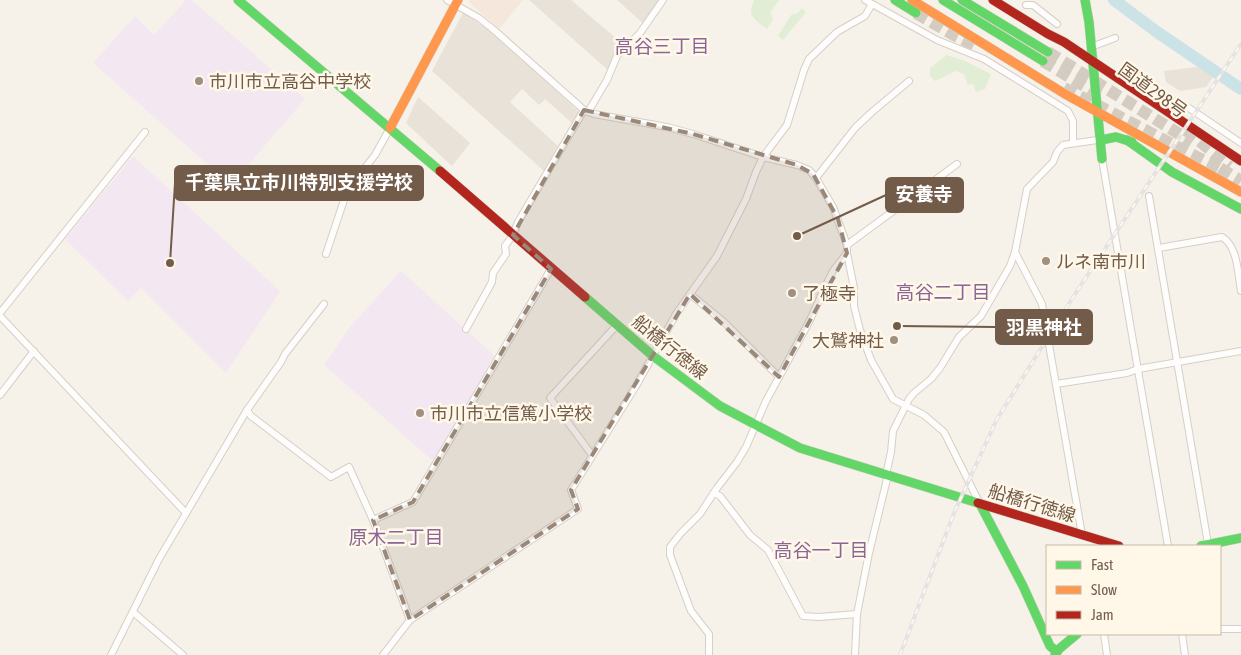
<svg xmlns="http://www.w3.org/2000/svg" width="1241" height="655" font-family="'Asap Condensed','Noto Sans JP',sans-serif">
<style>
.commercial{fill:#f6e7dc}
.industrial{fill:#e8e2d9}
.education{fill:#f3e8f1}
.green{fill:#e1edd4}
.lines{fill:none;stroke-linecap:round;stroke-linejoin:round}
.river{stroke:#cbe2e6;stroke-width:12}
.highway-tunnel{stroke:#d5ccc1;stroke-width:12;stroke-dasharray:12 6;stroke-linecap:butt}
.street-casing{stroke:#d5cfc7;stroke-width:8}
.fast-casing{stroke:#d6cfc7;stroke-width:10}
.slow-casing{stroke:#d6cfc7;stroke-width:10}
.jam-casing{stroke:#d6cfc7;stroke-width:10}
.street{stroke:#fefdfc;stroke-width:6}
.fast{stroke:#63d668;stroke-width:9}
.slow{stroke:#ff974d;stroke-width:9}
.jam{stroke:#b3261e;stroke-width:9}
.rail-casing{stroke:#e4e2e4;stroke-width:4}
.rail{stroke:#fff8e9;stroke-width:2;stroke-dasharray:5.5;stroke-linecap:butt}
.marked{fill:#9a8879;fill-opacity:0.2;stroke:#9a8879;stroke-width:4;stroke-dasharray:10 6;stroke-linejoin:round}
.poi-dot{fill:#a19081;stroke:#fff8e9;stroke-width:2}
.labels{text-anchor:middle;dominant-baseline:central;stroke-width:5;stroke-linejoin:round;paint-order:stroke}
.poi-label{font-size:18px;fill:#735b49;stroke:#fff8e9;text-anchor:start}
.street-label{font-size:18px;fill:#735b49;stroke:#fff8e9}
.neighbourhood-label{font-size:19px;fill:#8a6597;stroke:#fff8e9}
.leader{fill:none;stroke:#735b49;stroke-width:2}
.callout-dot{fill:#735b49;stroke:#fff8e9;stroke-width:2}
.callout{fill:#735b49;stroke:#735b49;stroke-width:2}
.callout-label{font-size:19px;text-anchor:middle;font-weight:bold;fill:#fff}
</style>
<rect width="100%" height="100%" fill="#f6f2e9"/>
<polygon class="commercial" points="470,0 523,0 499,29 469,2"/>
<g class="industrial">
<polygon points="529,0 571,0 624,45 608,70"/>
<polygon points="617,0 660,0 644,24"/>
<polygon points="463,13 495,34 579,112 572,123 545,99 539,105 522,89 510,102 558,146 544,171 432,71"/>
<polygon points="1198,67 1214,76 1206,87 1180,91 1166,82 1164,71"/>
<polygon points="418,97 470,143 452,166 406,123"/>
</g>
<g class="education">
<polygon points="186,0 192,0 305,99 231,185 93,63 135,16 154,35"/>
<polygon points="133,156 280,291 226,373 141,288 128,301 65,239"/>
<polygon points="401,271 495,356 433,461 324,365 350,327"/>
</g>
<g class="green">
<path d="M754 0H779L770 13 773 19 767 29C754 19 747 17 754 0Z"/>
<polygon points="802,8 806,12 783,40 778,36 791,15 798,13"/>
<polygon points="947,55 965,61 991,74 985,89 976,92 973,84 968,85 964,74 956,71 935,81 930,76 930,68"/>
</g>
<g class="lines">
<polyline class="river" points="1114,0 1157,32 1241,89"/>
<g class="highway-tunnel">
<polyline points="916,13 954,35 979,47"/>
<polyline points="1048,52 1192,142"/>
<polyline points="1043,61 1104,98"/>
<polyline points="1064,88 1226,172"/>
<polyline points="1186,130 1230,166"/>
<polyline points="1220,168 1241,181"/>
</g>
<defs>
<g id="street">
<polyline points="447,0 479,18 494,30 584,110 594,114 667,127 693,134 763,157 797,165 809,170 816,178 833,207 847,245 847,253 854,288 854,306 860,330 871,360 893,399 924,415 944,432 980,504"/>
<polyline points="865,0 937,40 984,59 1068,111 1073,121 1073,143"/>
<polyline points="1026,5 1033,5 1057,24"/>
<polyline points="1091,47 1115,38"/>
<polyline points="1150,96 1180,102 1241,143"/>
<polyline points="588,112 607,80 617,56 640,33 663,0"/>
<polyline points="1102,159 1168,546"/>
<polyline points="816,178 855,128 872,112 909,81"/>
<polyline points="1149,196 1208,544"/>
<polyline points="847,245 957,164"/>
<path d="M1159 248 1222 237C1238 246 1238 275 1241 291"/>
<polyline points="1015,252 1042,304 1082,535"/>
<polyline points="326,254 347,191 375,155 390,128"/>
<polyline points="690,294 724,322 779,377"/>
<polyline points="0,313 145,132"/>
<polyline points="0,316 186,513"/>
<polyline points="466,329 492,282 493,273 506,254 505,246 513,235 518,222 584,110"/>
<polyline points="1056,384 1127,373 1138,369 1241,351"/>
<polyline points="0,395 34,351"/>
<polyline points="247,410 251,416 331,477 349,467 373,520 410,620"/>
<polyline points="592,455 550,398 617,325"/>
<polyline points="886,475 891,452 893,431 909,399 914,393 931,379 940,368 959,337 981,316 1010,266 1015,252 1027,189 1053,162 1057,152 1063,145 1097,140"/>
<polyline points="714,493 720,496 750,535 768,550 803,616 819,617 857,614"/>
<polyline points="373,520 413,502 551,269"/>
<polyline points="133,612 183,655"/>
<polyline points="1220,629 1241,629"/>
<polyline points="1104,634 1107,655"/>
<polyline points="1182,634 1185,655"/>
<polyline points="111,655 159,559 247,410 281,362 285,354 324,304"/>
<polyline points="383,655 410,620 578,509 571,490 636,386 676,314 717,256 746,199 756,172 763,157 787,125 804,70 809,59 837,32 865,16 872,4"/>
<polyline points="709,655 709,634 691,611 670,555 670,547 681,533 700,514 717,488 737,462 746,447 766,401 809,322 826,285 833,271 847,253"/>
<polyline points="855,655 857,614 869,553 888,475"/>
</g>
<g id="fast">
<polyline points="238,0 440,171"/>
<polyline points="895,0 916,13"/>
<polyline points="943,0 1043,61"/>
<polyline points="962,0 1048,52"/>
<polyline points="1085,0 1089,22 1102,159"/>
<polyline points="1101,140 1116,137 1132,142"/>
<polyline points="1127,140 1172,172 1241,209"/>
<polyline points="585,297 653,356 720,406 800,448 978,503"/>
<polyline points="980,504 1023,586 1050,646 1057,652"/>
<polyline points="1201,546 1241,538"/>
<polyline points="1055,655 1059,649 1077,634"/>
</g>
<g id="slow">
<polyline points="912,0 1065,94 1241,192"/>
<polyline points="390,128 458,0"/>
</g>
<g id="jam">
<polyline points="993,0 1048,34 1064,42 1241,161"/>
<polyline points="440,171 585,297"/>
<polyline points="978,503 1119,546"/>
</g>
</defs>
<use href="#street" class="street-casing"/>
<use href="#fast" class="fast-casing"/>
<use href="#slow" class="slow-casing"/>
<use href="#jam" class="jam-casing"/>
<use href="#street" class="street"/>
<use href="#fast" class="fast"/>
<use href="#slow" class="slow"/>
<use href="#jam" class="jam"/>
<defs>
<polyline id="rail" points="900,655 954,513 997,419 1077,291 1241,44"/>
</defs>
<use href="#rail" class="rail-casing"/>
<use href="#rail" class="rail"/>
</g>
<path class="marked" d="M584 110 693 134 797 165 813 174 838 219 847 253 779 377 690 294 571 490 578 509 410 620 373 520 413 502 551 269 513 235Z"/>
<g class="poi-dot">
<circle cx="199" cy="81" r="5"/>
<circle cx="1046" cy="261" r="5"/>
<circle cx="792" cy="293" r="5"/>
<circle cx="894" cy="340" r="5"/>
<circle cx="420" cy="413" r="5"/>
</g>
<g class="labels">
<g class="poi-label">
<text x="209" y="81">市川市立高谷中学校</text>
<text x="1056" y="261">ルネ南市川</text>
<text x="802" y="293">了極寺</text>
<text x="884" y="340" text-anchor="end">大鷲神社</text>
<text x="430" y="413">市川市立信篤小学校</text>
</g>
<g class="street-label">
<text transform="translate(1153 90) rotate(36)">国道298号</text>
<text transform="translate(670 347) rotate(39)">船橋行徳線</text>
<text transform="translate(1032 503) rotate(17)">船橋行徳線</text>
</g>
<g class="neighbourhood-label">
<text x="662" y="46">高谷三丁目</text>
<text x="943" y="292">高谷二丁目</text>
<text x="396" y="537">原木二丁目</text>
<text x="821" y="550">高谷一丁目</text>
</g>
</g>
<path class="leader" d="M170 263L175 183M797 236L886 195M897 326L996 327"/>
<g class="callout-dot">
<circle cx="170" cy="263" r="5"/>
<circle cx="797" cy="236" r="5"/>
<circle cx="897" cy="326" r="5"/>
</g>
<g class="callout">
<rect x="175" y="166" width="248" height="34" rx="5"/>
<rect x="886" y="178" width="77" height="34" rx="5"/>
<rect x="996" y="310" width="96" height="34" rx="5"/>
</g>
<g class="callout-label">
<text x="299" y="189">千葉県立市川特別支援学校</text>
<text x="924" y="201">安養寺</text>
<text x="1044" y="334">羽黒神社</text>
</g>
<rect x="1046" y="545" width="175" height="90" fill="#fff8e9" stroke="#c7b9a9"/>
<rect x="1056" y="561" width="25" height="8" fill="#63d668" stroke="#c7b9a9"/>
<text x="1091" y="570" font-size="15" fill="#735b49">Fast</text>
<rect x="1056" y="586" width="25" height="8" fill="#ff974d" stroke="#c7b9a9"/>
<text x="1091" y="595" font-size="15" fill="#735b49">Slow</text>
<rect x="1056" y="611" width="25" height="8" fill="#b3261e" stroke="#c7b9a9"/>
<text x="1091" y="620" font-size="15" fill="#735b49">Jam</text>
</svg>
